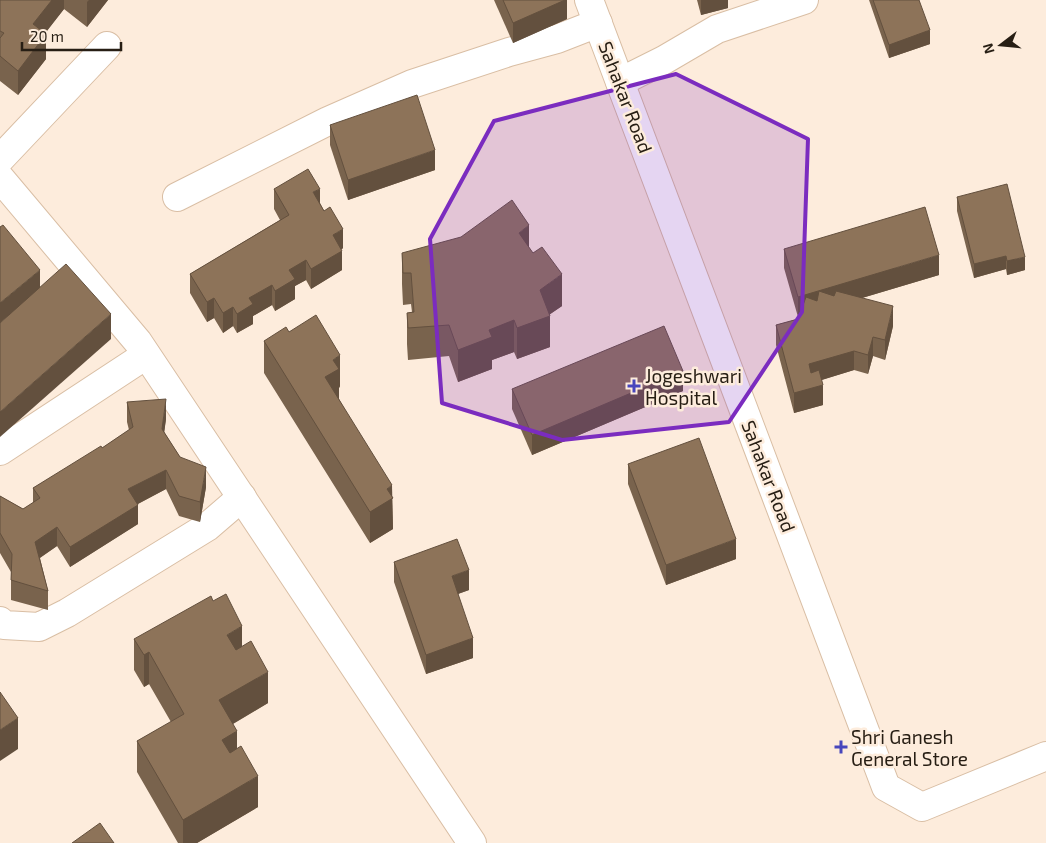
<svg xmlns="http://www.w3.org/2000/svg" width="1046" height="843" font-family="'Exo 2',sans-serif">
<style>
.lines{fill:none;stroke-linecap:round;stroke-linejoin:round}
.street-casing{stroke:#d9bea4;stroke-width:30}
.secondary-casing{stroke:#d9bea4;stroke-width:30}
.street{stroke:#fff;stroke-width:28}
.secondary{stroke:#fff;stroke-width:28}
.wall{fill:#79634d}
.shaded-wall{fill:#63503e}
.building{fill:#8d7359;stroke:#63503e}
.marked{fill:#7b2cbf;fill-opacity:0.2;stroke:#7b2cbf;stroke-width:4;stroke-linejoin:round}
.poi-dot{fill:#4746bc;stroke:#fdecdc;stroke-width:2}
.labels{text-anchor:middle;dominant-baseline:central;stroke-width:5;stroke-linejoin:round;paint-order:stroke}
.street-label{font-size:19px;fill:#271e14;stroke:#fdecdc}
.poi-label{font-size:19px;fill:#271e14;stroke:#fdecdc;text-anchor:start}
</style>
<rect width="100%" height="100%" fill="#fdecdc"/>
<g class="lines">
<defs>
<g id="street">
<polyline points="620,82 664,60 717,29 804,0"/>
<polyline points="0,159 107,46"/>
<polyline points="0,178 138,342 472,843"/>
<polyline points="177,197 328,121 412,84 509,52 557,39 598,23"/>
<polyline points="0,451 146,355"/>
<polyline points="0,621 4,625 39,627 67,613 207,527 242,497"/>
</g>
<polyline id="secondary" points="589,0 886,787 922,807 1046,756"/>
</defs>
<use href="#street" class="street-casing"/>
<use href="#secondary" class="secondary-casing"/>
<use href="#street" class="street"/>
<use href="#secondary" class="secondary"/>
</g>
<g class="wall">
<polygon points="0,0 108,0 87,27 64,9 45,33 46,59 18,95 0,81"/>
<polygon points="494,0 567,0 567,19 513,43"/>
<polygon points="697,0 728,0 728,8 701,15"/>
<polygon points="869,0 919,0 930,44 889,58"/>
<polygon points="330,125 435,170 348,200 330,145"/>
<polygon points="274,189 320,203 343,248 341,250 342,270 311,289 306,280 295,286 295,299 275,311 272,305 253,316 253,324 237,333 233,326 223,333 214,318 207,322 190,293 190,274 280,220 274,209"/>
<polygon points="957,197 1025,270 1007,275 1006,269 974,278 957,211"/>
<polygon points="529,248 562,306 549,315 550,347 517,359 514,352 492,360 492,369 458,382 449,356 408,360 407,344 407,313 412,312 411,304 403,305 402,284 402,253"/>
<polygon points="784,249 939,275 862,298 893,326 885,360 873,356 868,374 854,370 821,380 823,405 794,413 776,345 776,325 798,319 799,316 798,317 784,268"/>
<polygon points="289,332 340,386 339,388 339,399 392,496 393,529 370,543 264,373 264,341"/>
<polygon points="512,389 683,391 532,455 512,409"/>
<polygon points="127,402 166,419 164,432 180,457 206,487 200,522 179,516 166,489 138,504 138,524 70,567 57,546 40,558 48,591 48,610 11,600 11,572 0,553 0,496 23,509 33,503 33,488 102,448 129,430 127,422"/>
<polygon points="628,464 736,559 666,585 628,484"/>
<polygon points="394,562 469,590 458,594 473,658 426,674 394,582"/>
<polygon points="134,639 242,647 268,703 233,724 237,748 258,807 197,843 178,843 137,772 137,741 171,722 149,684 144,687 134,670"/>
</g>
<g class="shaded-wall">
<polygon points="52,0 64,0 64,9 33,49 33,24"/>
<polygon points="89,0 108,0 87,27 87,2"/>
<polygon points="565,0 567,0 567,19 513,43 513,23"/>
<polygon points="701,0 728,0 728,8 701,15"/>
<polygon points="930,30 930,44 889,58 889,45"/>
<polygon points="46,34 46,59 18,95 18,71"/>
<polygon points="435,150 435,170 348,200 348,180"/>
<polygon points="320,189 320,209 313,192"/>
<polygon points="529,225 529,257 519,233"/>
<polygon points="343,229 343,248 333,255 333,235"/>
<polygon points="342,251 342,270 311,289 311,269"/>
<polygon points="939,255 939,275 798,317 798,297"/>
<polygon points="1006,256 1006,269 974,278 974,264"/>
<polygon points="1025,257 1025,270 1007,275 1007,261"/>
<polygon points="306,260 306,280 295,286 295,299 275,311 275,291 289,270"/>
<polygon points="40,270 40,289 0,323 0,303"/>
<polygon points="562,274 562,306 544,318 550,316 550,347 517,359 517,328 540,290"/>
<polygon points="272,285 272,305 253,316 253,324 237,333 237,314 249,298"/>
<polygon points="214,298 214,318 207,322 207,302"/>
<polygon points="893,306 893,326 885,360 885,340"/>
<polygon points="233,307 233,326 223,333 223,313"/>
<polygon points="111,314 111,339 0,437 0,412"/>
<polygon points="514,320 514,352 492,360 492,369 458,382 458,350 489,330"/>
<polygon points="873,337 873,356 868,374 868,355"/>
<polygon points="854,351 854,370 809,384 809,364"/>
<polygon points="340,355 340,386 339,388 339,400 325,377 333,360"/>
<polygon points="683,371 683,391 532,455 532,435"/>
<polygon points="823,385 823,405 794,413 794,393"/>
<polygon points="166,399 166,419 162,449 162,429"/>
<polygon points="206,467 206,487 200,522 200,502"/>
<polygon points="166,470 166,489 128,509 128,489"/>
<polygon points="392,485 393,529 370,543 370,512 387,489"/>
<polygon points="138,505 138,524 70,567 70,547"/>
<polygon points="57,527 57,546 35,561 35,542"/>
<polygon points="736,539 736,559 666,585 666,565"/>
<polygon points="469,570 469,590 452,596 452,576"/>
<polygon points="242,626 242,658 227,666 227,635"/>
<polygon points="473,638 473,658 426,674 426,655"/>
<polygon points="149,652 149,684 144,687 144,655"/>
<polygon points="268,672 268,703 219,732 219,700"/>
<polygon points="18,718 18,749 0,761 0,730"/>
<polygon points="237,731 237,762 222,771 222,740"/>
<polygon points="258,776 258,807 197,843 183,843 183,820"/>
</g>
<g class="building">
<polygon points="0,0 52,0 33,24 46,34 18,71 0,56 0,38 4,33 0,31"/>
<polygon points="503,0 565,0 513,23"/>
<polygon points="873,0 919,0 930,30 889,45"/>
<polygon points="417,95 435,150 348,180 330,125"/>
<polygon points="308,169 320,189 313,192 324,211 330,207 343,229 333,235 342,251 311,269 306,260 289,270 295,279 275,291 272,285 249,298 253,304 237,314 233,307 223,313 214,298 207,302 190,274 289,215 274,189"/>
<polygon points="1007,184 1025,257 1007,261 1006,256 974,264 957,197"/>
<polygon points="512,200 529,225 519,233 533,253 542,247 562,274 540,290 550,316 517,328 514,320 489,330 492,337 458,350 449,325 408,328 407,313 414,312 411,273 403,273 402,253 461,237"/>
<polygon points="925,207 939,255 798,297 784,249"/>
<polygon points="3,225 40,270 0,303 0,227"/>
<polygon points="66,264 111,314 0,412 0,323"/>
<polygon points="819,291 834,296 836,291 893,306 885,340 873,337 868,355 854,351 809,364 811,373 819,370 823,385 794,393 776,325 798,319 806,297 817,301"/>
<polygon points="316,315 340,355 333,360 339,369 325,377 392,485 387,489 393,498 370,512 264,341 286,327 289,332"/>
<polygon points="664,326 683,371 532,435 512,389"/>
<polygon points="166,399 162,429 180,457 206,467 200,502 179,496 166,470 128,489 138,505 70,547 57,527 35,542 48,591 11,580 12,554 0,533 0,496 23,509 40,498 33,488 101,446 102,448 133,427 127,402"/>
<polygon points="699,438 736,539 666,565 628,464"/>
<polygon points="457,539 469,570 452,576 473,638 426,655 394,562"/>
<polygon points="226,594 242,626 227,635 236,650 251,641 268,672 219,700 237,731 222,740 230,753 241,746 258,776 183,820 137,741 184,714 149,652 144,655 134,639 211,596 213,601"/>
<polygon points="0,692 18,718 0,730"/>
<polygon points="100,823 114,843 72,843"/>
</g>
<path class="marked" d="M676 74 808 139 802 312 729 422 562 440 442 403 430 239 494 121Z"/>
<g class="poi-dot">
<path d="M631.5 378.5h5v5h5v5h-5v5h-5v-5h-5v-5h5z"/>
<path d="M838.5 739.5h5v5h5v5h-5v5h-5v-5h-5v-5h5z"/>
</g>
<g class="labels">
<g class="street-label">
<text transform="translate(626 97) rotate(69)">Sahakar Road</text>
<text transform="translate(769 476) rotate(69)">Sahakar Road</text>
</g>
<g class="poi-label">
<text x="645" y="375">Jogeshwari<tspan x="645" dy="22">Hospital</tspan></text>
<text x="851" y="736">Shri Ganesh<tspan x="851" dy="22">General Store</tspan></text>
</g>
</g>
<g transform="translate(1001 45) rotate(254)" stroke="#fdecdc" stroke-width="4" paint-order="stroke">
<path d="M0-4L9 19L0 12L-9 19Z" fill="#271e14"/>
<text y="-8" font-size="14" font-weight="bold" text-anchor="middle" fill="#271e14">N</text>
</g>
<path d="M22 42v8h99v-8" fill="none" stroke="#271e14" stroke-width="2.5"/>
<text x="30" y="42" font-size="15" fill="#271e14" stroke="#fdecdc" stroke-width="4" paint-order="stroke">20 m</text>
</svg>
